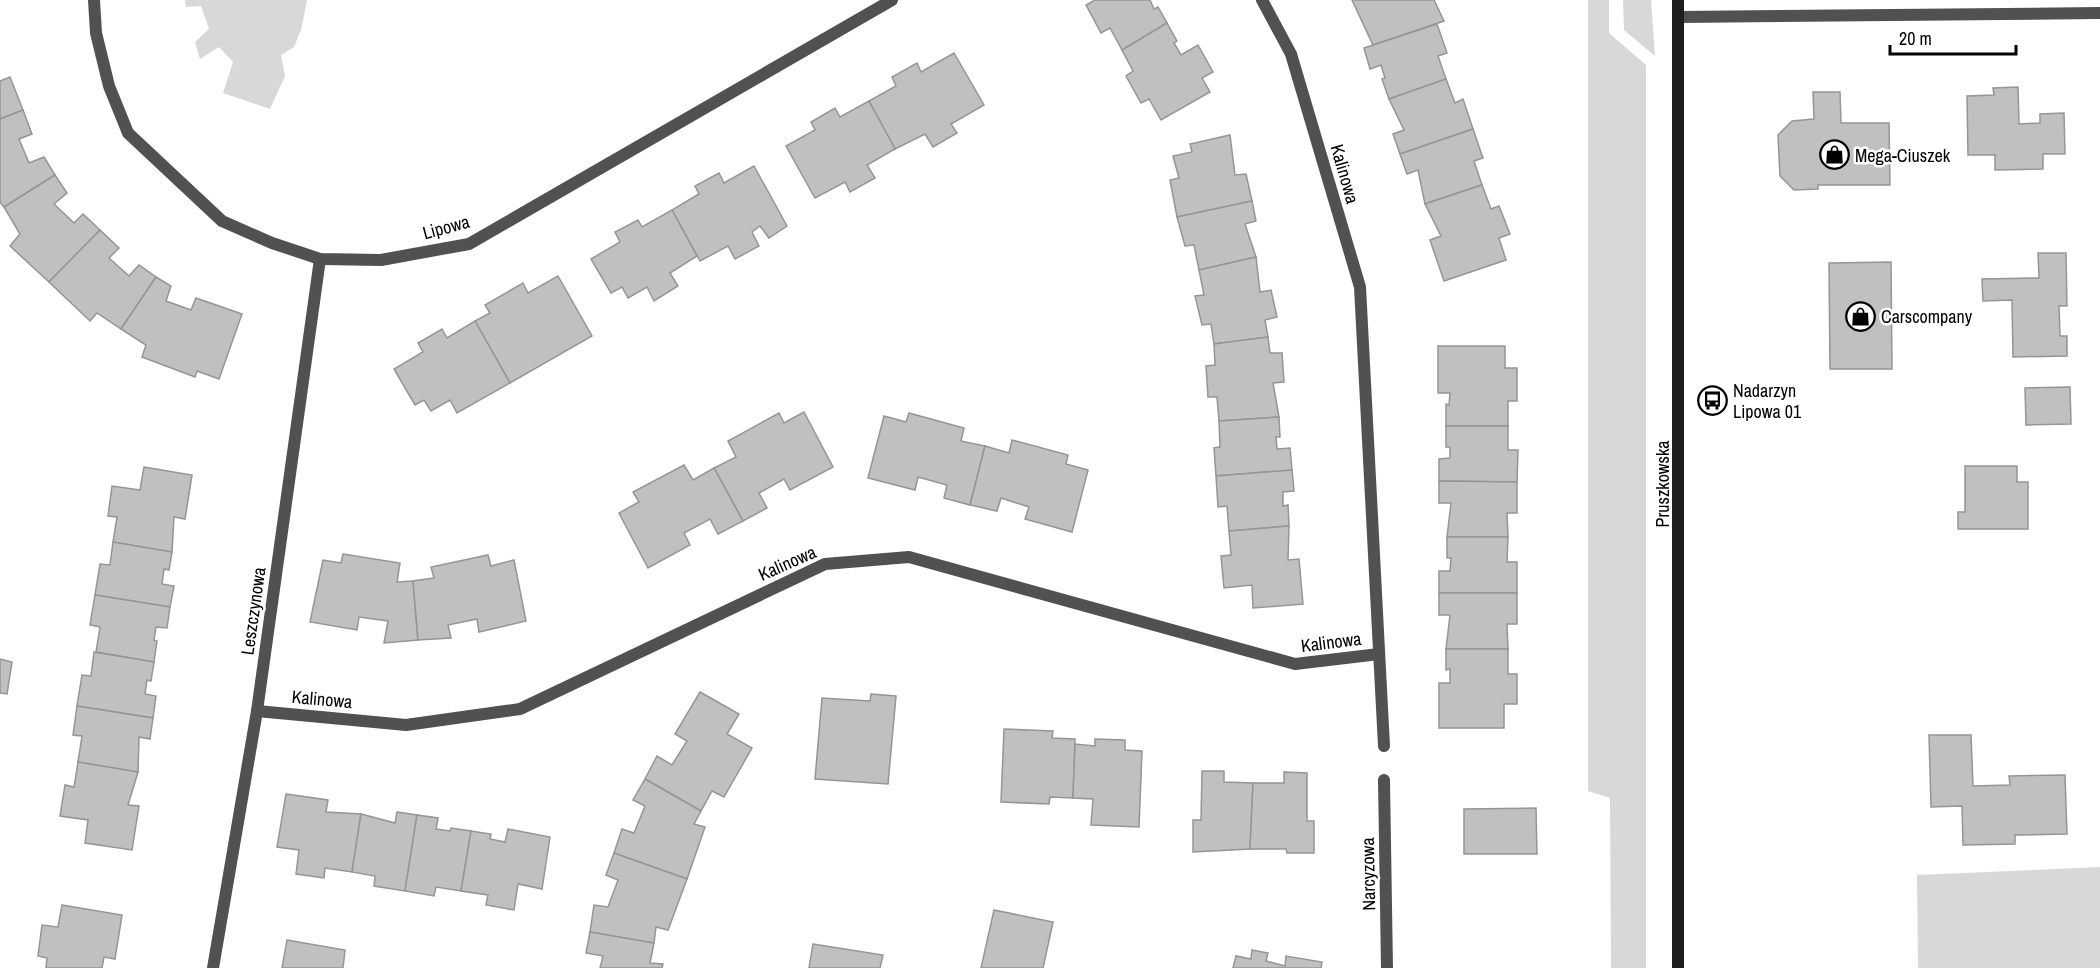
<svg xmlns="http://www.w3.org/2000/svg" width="2100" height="968" font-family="'Archivo Narrow',sans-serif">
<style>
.green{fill:#d8d8d8}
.building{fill:#c0c0c0;stroke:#959595;stroke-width:1.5}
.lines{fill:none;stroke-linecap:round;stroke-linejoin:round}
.street{stroke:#515151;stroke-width:12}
.secondary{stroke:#1e1e1e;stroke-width:12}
.labels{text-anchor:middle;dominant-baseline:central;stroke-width:5;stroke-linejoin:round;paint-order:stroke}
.poi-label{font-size:18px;fill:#000;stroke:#fff;text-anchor:start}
.street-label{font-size:18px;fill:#000;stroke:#fff}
</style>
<rect width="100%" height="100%" fill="#fff"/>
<g class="green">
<polygon points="185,0 307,0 301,30 294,47 281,55 285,76 270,109 223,93 233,62 219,47 200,59 195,42 209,29 201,6 186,7"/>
<polygon points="1588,0 1609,0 1609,33 1646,65 1646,968 1611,968 1610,798 1588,791"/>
<polygon points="1623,0 1651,0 1655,56 1624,30"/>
<polygon points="2100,867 2100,968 1918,968 1917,875"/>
</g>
<g class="building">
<polygon points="1095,0 1150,0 1154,9 1158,7 1167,23 1122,50 1110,28 1101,33 1086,5"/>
<polygon points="1352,0 1434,0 1444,21 1373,45"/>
<polygon points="1167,23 1177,41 1174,43 1181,55 1198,45 1213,72 1202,78 1210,92 1161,120 1149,99 1141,103 1126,76 1133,71 1122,50"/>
<polygon points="1437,24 1447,53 1438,56 1446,79 1389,99 1382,79 1385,78 1381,65 1370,69 1364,48"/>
<polygon points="954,53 984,105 951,124 957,133 933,147 925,134 895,149 869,101 896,86 892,77 917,63 921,72"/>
<polygon points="10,77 23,110 0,119 0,81"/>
<polygon points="1446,79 1455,103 1463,99 1473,129 1400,154 1393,134 1404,130 1389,99"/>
<polygon points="2018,87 2019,124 2040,123 2040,114 2064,113 2065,154 2043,154 2043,169 1995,170 1995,155 1968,155 1967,96 1994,95 1993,88"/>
<polygon points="1813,92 1840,92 1841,123 1889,123 1890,185 1818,185 1818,189 1794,190 1780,176 1778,135 1792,121 1814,119"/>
<polygon points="869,101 895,149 867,165 875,178 850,192 845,182 815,198 786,146 815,130 811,122 835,108 840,117"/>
<polygon points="23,110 32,134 19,139 29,163 44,157 55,175 4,207 0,202 0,119"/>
<polygon points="1473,129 1483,158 1474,161 1482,185 1425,204 1418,170 1407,174 1400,154"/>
<polygon points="1230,135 1235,175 1246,174 1252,201 1177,217 1170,180 1179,178 1173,156 1192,152 1190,144"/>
<polygon points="754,166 787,226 769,238 760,226 752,232 759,246 735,259 728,246 700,261 672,210 699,194 695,186 719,173 724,183"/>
<polygon points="55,175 67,193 54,204 74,223 83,214 100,230 49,282 10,246 20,234 4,207"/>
<polygon points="1482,185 1491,209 1499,206 1510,234 1499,238 1506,260 1444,281 1430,240 1441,236 1425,204"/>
<polygon points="1252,201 1256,221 1245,224 1256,257 1199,270 1194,245 1185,246 1177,217"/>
<polygon points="672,210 697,256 670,273 678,286 654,301 647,287 628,298 622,287 611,293 591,259 620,242 615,232 638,220 642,227"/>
<polygon points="100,230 119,248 109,258 129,276 139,265 156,277 121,329 97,313 90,321 49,282"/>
<polygon points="2038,253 2066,253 2067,306 2059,306 2060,336 2067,336 2067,356 2013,357 2012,300 1983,301 1982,279 2039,278"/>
<polygon points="1256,257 1260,292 1271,290 1277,317 1265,320 1268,337 1214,344 1211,324 1202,325 1195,296 1204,295 1199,270"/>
<polygon points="1891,262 1892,369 1830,369 1829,263"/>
<polygon points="558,276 592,336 510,383 475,321 490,313 485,305 523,283 528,293"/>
<polygon points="156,277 171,286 166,301 191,310 196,298 242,314 219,379 197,371 195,377 142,357 146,345 121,329"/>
<polygon points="475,321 510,383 457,413 450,400 431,411 424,400 415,405 394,369 423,352 418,343 442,329 447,338"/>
<polygon points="1268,337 1270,353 1282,353 1284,382 1273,383 1279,417 1219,421 1217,397 1208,397 1206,366 1215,365 1214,344"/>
<polygon points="1438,346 1505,346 1505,368 1517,368 1517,401 1508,401 1508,426 1446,426 1446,404 1449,405 1450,393 1438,393"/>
<polygon points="2070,387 2071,424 2026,425 2025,388"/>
<polygon points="804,412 833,467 790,490 784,479 759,493 767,508 743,521 714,468 736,457 728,441 779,413 784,423"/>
<polygon points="909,413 964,428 961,441 985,446 970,505 944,498 947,485 918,477 915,490 868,478 884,416 906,422"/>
<polygon points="1279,417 1280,437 1276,437 1277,449 1290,448 1292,470 1216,476 1214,448 1220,447 1219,421"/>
<polygon points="1446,426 1508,426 1508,450 1518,450 1517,482 1439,481 1439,459 1450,458 1450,447 1446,447"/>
<polygon points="1012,440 1068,455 1066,464 1088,470 1072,532 1025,519 1029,507 1001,498 997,511 970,505 985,446 1009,453"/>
<polygon points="684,465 693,480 714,468 743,521 718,534 710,519 684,533 690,545 648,568 619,513 639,502 633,492"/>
<polygon points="1965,466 2017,466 2017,482 2028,482 2028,529 1958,529 1958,512 1965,512"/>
<polygon points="144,467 192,475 185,519 174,517 172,552 113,542 117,517 108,516 112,486 140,490"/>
<polygon points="1292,470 1294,491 1283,492 1283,506 1288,505 1289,526 1229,531 1227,506 1218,507 1216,476"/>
<polygon points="1439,481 1517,482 1517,513 1507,513 1508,537 1447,537 1451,503 1439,503"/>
<polygon points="1289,526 1288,560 1299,559 1303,604 1253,608 1252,585 1224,588 1221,556 1231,555 1229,531"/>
<polygon points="1447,537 1508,537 1507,562 1517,562 1517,593 1439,593 1439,571 1450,571 1451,558 1447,558"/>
<polygon points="113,542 172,552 169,570 164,569 162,584 174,586 170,607 95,595 100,564 110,565"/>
<polygon points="343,554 400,563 397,582 413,581 418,640 384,643 388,621 359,617 357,630 310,622 323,560 341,563"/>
<polygon points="488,555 491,566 514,560 526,621 479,632 477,619 448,625 451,638 418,640 413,581 434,578 431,567"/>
<polygon points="1439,593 1517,593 1517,624 1507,624 1508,649 1446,649 1450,615 1439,615"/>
<polygon points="95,595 170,607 167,628 156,627 154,640 157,641 154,662 96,652 100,627 90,625"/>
<polygon points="1446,649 1508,649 1508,674 1517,674 1517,704 1504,704 1504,728 1439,728 1439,683 1450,683 1450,669 1446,670"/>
<polygon points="94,652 154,662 151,681 147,680 145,694 156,696 153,718 77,706 82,675 91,676"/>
<polygon points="0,659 12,662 7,694 0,693"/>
<polygon points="700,692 739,714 727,734 752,748 724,797 712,791 701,811 645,779 657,756 672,765 687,741 675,734"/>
<polygon points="871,694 896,696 888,784 815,779 822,698 870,701"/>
<polygon points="77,706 153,718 150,739 139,737 138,772 78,762 82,736 73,735"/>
<polygon points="1004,729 1053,731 1052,738 1075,739 1073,798 1050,797 1049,804 1001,802"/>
<polygon points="1929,735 1971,735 1973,786 2010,785 2009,776 2065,775 2067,834 2015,835 2015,844 1963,845 1962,806 1931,807"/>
<polygon points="1095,739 1125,740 1125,750 1142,751 1139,827 1091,825 1093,799 1073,798 1075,744 1095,746"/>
<polygon points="78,762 138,772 128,805 139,806 132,850 85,843 88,820 60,816 65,785 74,787"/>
<polygon points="1202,771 1224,771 1224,782 1253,783 1250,849 1193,852 1193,820 1201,820"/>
<polygon points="1284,772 1307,773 1307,821 1314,821 1314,853 1287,853 1286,849 1250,849 1253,783 1284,783"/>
<polygon points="645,779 701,811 694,824 705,827 687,879 614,853 622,829 634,833 645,806 633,800"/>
<polygon points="286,794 328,800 326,812 361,814 352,872 325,868 324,878 296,874 299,850 277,847"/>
<polygon points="1536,808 1537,854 1464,854 1464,809"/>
<polygon points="397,812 417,815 405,891 374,886 375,876 352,872 361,814 395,823"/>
<polygon points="417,815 438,818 436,829 450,831 451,828 471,831 461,891 436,887 434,896 405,891"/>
<polygon points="508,829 550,837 542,889 518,884 514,910 486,905 488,895 461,891 471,831 491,834 490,839 505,842"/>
<polygon points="614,853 687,879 668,930 656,927 654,943 590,932 594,905 608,907 618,880 606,875"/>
<polygon points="62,905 122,915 115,959 104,957 102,968 46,968 47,958 38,956 42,925 58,927"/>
<polygon points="994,910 1053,922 1043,968 981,968"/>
<polygon points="590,932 654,943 650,963 663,964 662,968 600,968 603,956 586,953"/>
<polygon points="287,940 345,950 343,968 282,968"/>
<polygon points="813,944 883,955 880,968 809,968"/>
<polygon points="1252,950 1268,953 1266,961 1285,966 1286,956 1322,962 1321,968 1233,968 1236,956 1251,959"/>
</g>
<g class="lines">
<g class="street">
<polyline points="94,0 96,33 109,86 128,133 222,221 272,243 320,259 381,260 469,244 892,0"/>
<polyline points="1262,0 1291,54 1360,287 1384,746"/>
<polyline points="1679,17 2100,13"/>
<polyline points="257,711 406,725 520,709 825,564 909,557 1295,664 1379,654"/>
<polyline points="1384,780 1387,968"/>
<polyline points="213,968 257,711 320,259"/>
</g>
<polyline class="secondary" points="1678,0 1678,968"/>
</g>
<defs>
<symbol id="shop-ring" viewBox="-11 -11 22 22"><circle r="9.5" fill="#fff" stroke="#000" stroke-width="1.5"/><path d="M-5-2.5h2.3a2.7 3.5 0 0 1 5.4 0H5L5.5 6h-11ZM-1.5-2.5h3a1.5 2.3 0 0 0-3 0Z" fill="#000"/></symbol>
<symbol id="bus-ring" viewBox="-11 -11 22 22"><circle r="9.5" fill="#fff" stroke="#000" stroke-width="1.5"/><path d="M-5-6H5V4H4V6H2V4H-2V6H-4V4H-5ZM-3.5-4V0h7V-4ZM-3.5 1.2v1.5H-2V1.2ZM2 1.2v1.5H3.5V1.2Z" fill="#000"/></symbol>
</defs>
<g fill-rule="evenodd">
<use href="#shop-ring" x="1818" y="138" width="33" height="33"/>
<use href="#shop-ring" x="1844" y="300" width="33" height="33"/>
<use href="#bus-ring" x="1696" y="384" width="33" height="33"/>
</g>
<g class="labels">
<g class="poi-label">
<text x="1855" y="155">Mega-Ciuszek</text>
<text x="1881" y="316">Carscompany</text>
<text x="1733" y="390">Nadarzyn<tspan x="1733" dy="21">Lipowa 01</tspan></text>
</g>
<g class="street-label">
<text transform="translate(1345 174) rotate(74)">Kalinowa</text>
<text transform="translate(446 227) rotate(-15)">Lipowa</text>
<text transform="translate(1662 484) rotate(-90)">Pruszkowska</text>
<text transform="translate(787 563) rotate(-24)">Kalinowa</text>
<text transform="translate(253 611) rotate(-82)">Leszczynowa</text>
<text transform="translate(1331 642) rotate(-7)">Kalinowa</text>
<text transform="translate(322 699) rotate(5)">Kalinowa</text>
<text transform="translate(1368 874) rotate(-91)">Narcyzowa</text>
</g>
</g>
<path d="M1890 45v9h126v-9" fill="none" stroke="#000000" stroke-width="3"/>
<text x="1899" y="45" font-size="18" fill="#000000" stroke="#ffffff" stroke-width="4.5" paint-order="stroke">20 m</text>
</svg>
